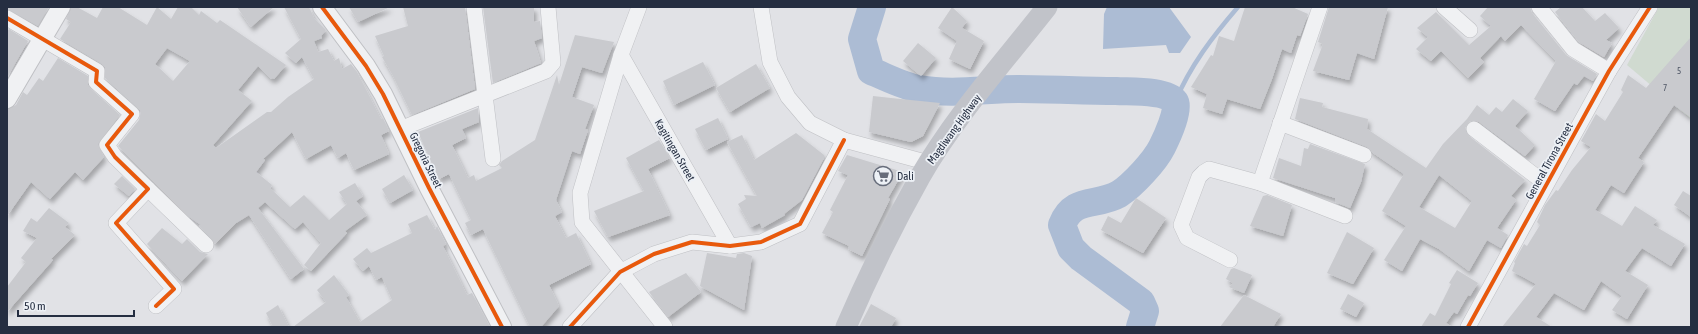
<svg xmlns="http://www.w3.org/2000/svg" width="1698" height="334" font-family="'Asap Condensed',sans-serif">
<style>
.green{fill:#d0dad0}
.water{fill:#acbcd4}
.lines{fill:none;stroke-linecap:round;stroke-linejoin:round}
.stream{stroke:#acbcd4;stroke-width:4.5}
.river{stroke:#acbcd4;stroke-width:28}
.building{fill:#c9cace;fill-rule:evenodd;filter:url(#shadow)}
.minor-casing{stroke:#bfc0c4;stroke-width:16}
.tertiary-casing{stroke:#bfc0c4;stroke-width:20}
.minor{stroke:#f0f1f3;stroke-width:15}
.tertiary{stroke:#f0f1f3;stroke-width:18}
.secondary{stroke:#c1c3c9;stroke-width:21}
.cycleway-casing{stroke:#edf1f6;stroke-width:6}
.cycleway{stroke:#e8590c;stroke-width:4}
.labels{text-anchor:middle;dominant-baseline:central;stroke-width:3.5;stroke-linejoin:round;paint-order:stroke}
.number-label{font-size:9px;fill:#4f5665}
.street-label{font-size:11px;fill:#252e41;stroke:#edf1f6}
.poi-label{font-size:11px;fill:#252e41;stroke:#edf1f6;text-anchor:start}
</style>
<defs>
<filter id="shadow"><feDropShadow dx="2.5" dy="4.5" stdDeviation="2" flood-color="#0004"/></filter>
</defs>
<rect width="100%" height="100%" fill="#e1e2e6"/>
<polygon class="green" points="1659,7 1691,7 1691,119 1627,65"/>
<polygon class="water" points="1107,7 1169,7 1191,37 1180,53 1169,53 1166,45 1103,49 1104,14"/>
<g class="lines">
<path class="stream" d="M1175 102C1190 66 1213 36 1238 7"/>
<path class="river" d="M872 7 862 39 871 71C886 77 903 86 919 89 952 95 986 89 1019 89 1052 89 1084 91 1116 91 1130 92 1166 90 1175 102 1180 109 1166 139 1162 147 1155 161 1133 185 1119 194 1096 207 1073 196 1062 225L1071 248 1081 258 1141 302 1145 311 1140 327"/>
</g>
<g class="building">
<polygon points="7,7 49,7 38,26 7,9"/>
<path d="M71 7H77L97 18 103 7H118L147 25 157 7 171 19 178 7H191L199 15 201 11 217 23 220 20 286 65 274 79 273 78 271 79 258 66 238 90 252 101 213 145 216 148 267 112H271L288 97 314 79 302 57 296 63 285 53 301 39 284 7H309L314 18 326 30 321 36 322 38 314 41 318 52 328 49 334 61 339 58 342 69 351 64 357 72 381 119 383 118 389 131 381 135 389 154 354 170 346 153 338 158 331 145 306 159 292 132 263 159 265 160 256 172 272 185 270 188 290 207 304 195 329 220 347 204 339 192 355 183 363 196 356 201 367 215 345 231 347 233 311 271 304 265 321 243 303 222 295 229 265 202 258 208 304 269 291 279 249 215 236 223 215 244 212 239 199 226 201 225 188 216 118 146 139 120 141 111 105 78V67L102 64 60 39 71 22 66 19ZM167 48 190 61 173 81 155 64Z"/>
<polygon points="237,7 274,7 251,27"/>
<polygon points="349,7 390,7 358,22"/>
<polygon points="403,7 465,7 475,89 412,115 392,74 382,57 384,56 375,36 408,26"/>
<polygon points="483,7 534,7 534,22 540,21 542,38 534,41 541,63 493,83"/>
<polygon points="952,7 967,21 962,28 984,41 970,69 949,59 957,41 938,28"/>
<polygon points="1245,7 1292,7 1308,14 1300,36 1297,35 1291,53 1282,49 1272,79 1260,109 1227,99 1222,114 1203,108 1207,94 1191,87 1211,55 1213,56 1219,36 1234,41"/>
<polygon points="1329,7 1388,7 1374,59 1357,53 1349,80 1313,71 1323,44 1318,42"/>
<polygon points="1488,7 1530,7 1532,13 1566,55 1597,74 1593,81 1584,76 1577,85 1574,83 1555,111 1534,99 1556,61 1521,25 1505,41 1501,36 1480,58 1484,62 1468,78 1441,51 1431,61 1416,49 1428,37 1417,28 1436,12 1469,45 1491,26 1480,16"/>
<polygon points="1561,7 1582,7 1595,21 1605,13 1619,28 1606,40 1612,43 1604,57 1579,42 1555,12"/>
<polygon points="9,29 28,41 7,78 7,32"/>
<polygon points="575,35 614,42 602,73 582,67 572,97 594,105 585,129 588,130 580,154 572,151 556,200 562,212 555,216 566,238 576,233 591,264 549,285 559,306 541,327 530,327 483,229 471,235 465,223 471,220 449,174 439,179 418,132 478,108 479,122 462,129 466,138 452,145 468,178 474,175 476,181 502,168 499,165 502,161 535,140 557,75 559,85"/>
<polygon points="1691,37 1691,118 1674,105 1638,158 1644,162 1624,193 1611,185 1595,210 1622,226 1635,206 1657,220 1653,225 1685,244 1671,266 1642,248 1639,252 1625,271 1648,285 1627,319 1612,310 1622,296 1601,281 1584,310 1554,293 1536,317 1552,327 1502,327 1536,284 1512,271 1515,263 1514,262 1524,244 1527,246 1540,225 1537,222 1545,205 1556,190 1558,191 1572,170 1591,147 1581,141 1596,114 1605,121 1623,92 1621,90 1628,75 1646,88"/>
<polygon points="918,43 936,58 921,76 903,61"/>
<polygon points="58,58 88,76 88,85 90,88 120,115 98,144 104,157 83,180 75,172 50,199 31,182 7,216 7,109 16,105 23,92 27,95 39,78 43,81"/>
<polygon points="703,62 715,85 674,105 663,81"/>
<polygon points="756,64 770,88 730,112 716,88"/>
<polygon points="873,96 891,98 940,103 923,136 911,142 869,132"/>
<path d="M1300 98 1323 103 1322 107 1368 119 1367 129 1426 168 1443 144 1467 119 1477 105 1489 115 1496 107 1502 112 1513 99 1528 111 1515 126 1535 145 1525 156 1479 122 1470 121 1465 128 1469 136 1525 180 1511 196 1516 200 1497 228 1508 235 1501 248 1487 240 1469 271 1439 249 1420 239 1402 271 1384 260 1406 226 1382 211 1404 174 1373 153 1367 147 1295 119ZM1439 175 1472 201 1455 228 1419 207Z"/>
<polygon points="718,118 728,139 706,150 695,129"/>
<polygon points="796,133 824,155 824,158 802,200 784,214 785,215 762,228 760,223 751,227 738,204 746,199 744,195 757,196 727,142 742,135 754,160"/>
<polygon points="659,140 670,158 648,169 670,215 608,237 594,211 644,191 626,158"/>
<polygon points="1310,144 1365,164 1361,182 1350,208 1335,202 1335,198 1273,178 1279,158 1301,166 1304,148 1308,149"/>
<polygon points="847,155 903,172 888,198 890,199 862,256 848,249 849,246 822,233 833,212 830,210 848,175 838,171"/>
<polygon points="404,175 413,190 390,203 382,189"/>
<polygon points="122,176 135,189 129,196 114,184"/>
<polygon points="1683,191 1691,196 1691,217 1674,205"/>
<polygon points="1267,195 1292,205 1283,236 1250,226 1263,196"/>
<polygon points="1136,198 1166,218 1143,253 1101,230 1108,216 1121,223"/>
<polygon points="49,208 69,223 65,227 75,235 51,259 53,260 7,312 7,287 26,262 21,258 37,238 23,231 31,218 37,222"/>
<polygon points="427,215 435,230 437,226 446,244 443,246 467,295 472,293 490,327 293,327 326,302 317,290 334,275 349,295 346,297 360,322 392,300 382,277 376,280 369,266 363,271 353,259 367,248 371,253 412,233 408,224"/>
<polygon points="162,228 182,244 187,239 200,252 208,254 182,281 147,244"/>
<polygon points="1347,232 1374,248 1353,284 1327,273"/>
<polygon points="707,253 736,258 737,254 744,253 752,256 744,310 700,286"/>
<polygon points="1234,268 1252,275 1244,293 1229,287 1233,283 1226,279 1231,269"/>
<polygon points="1457,270 1478,283 1470,296 1468,295 1457,314 1454,312 1446,323 1452,327 1421,327 1430,313 1435,316 1451,284 1449,283"/>
<polygon points="686,273 701,292 668,317 649,292"/>
<polygon points="1348,294 1364,303 1356,317 1340,309"/>
<polygon points="1244,295 1281,314 1273,327 1220,327"/>
<polygon points="871,304 896,318 891,327 859,327"/>
<polygon points="278,305 289,327 273,327 266,313"/>
</g>
<g class="lines">
<defs>
<g id="minor">
<polyline points="474,7 493,159"/>
<polyline points="639,7 621,55 580,193 582,222 665,327"/>
<polyline points="761,7 770,62 788,97 810,123 844,140 929,163"/>
<polyline points="1444,7 1470,30"/>
<polyline points="1539,7 1573,49 1609,71"/>
<polyline points="7,18 97,71 96,82 132,114 107,145 115,157 148,189 116,223 174,289 156,306"/>
<polyline points="621,55 730,246"/>
<polyline points="1280,123 1364,155"/>
<polyline points="400,129 546,71 553,63 548,7"/>
<polyline points="1474,129 1546,184"/>
<polyline points="1260,183 1320,7"/>
<polyline points="148,189 206,245"/>
<polyline points="1230,260 1187,238 1181,225 1199,177 1204,172 1209,169 1260,183 1345,216"/>
<polyline points="570,327 620,272 654,254 692,242 730,246 761,242 800,224 844,140"/>
<polyline points="1468,327 1609,71 1650,7"/>
</g>
<g id="tertiary">
<polyline points="322,7 366,66 383,94 429,188 502,327"/>
<polyline points="7,99 61,7"/>
</g>
</defs>
<use href="#minor" class="minor-casing"/>
<use href="#tertiary" class="tertiary-casing"/>
<use href="#minor" class="minor"/>
<use href="#tertiary" class="tertiary"/>
<path class="secondary" d="M846 327C868 276 893 225 920 177 955 116 1004 62 1047 7"/>
<defs>
<g id="cycleway">
<polyline points="322,7 366,66 383,94 429,188 502,327"/>
<polyline points="7,18 97,71 96,82 132,114 107,145 115,157 148,189 116,223 174,289 156,306"/>
<polyline points="570,327 620,272 654,254 692,242 730,246 761,242 800,224 844,140"/>
<polyline points="1468,327 1609,71 1650,7"/>
</g>
</defs>
<use href="#cycleway" class="cycleway-casing"/>
<use href="#cycleway" class="cycleway"/>
</g>
<defs>
<symbol id="supermarket-ring" viewBox="-11 -11 22 22"><circle r="9.5" fill="#edf1f6" stroke="#676d7b" stroke-width="1.5"/><path d="M-6-5.5h2.5l.6 2H6L4.5 2H-2.5L-4.4-4H-6ZM-1.5 3.2a1.3 1.3 0 1 0 .1 0ZM3 3.2a1.3 1.3 0 1 0 .1 0Z" fill="#676d7b"/></symbol>
</defs>
<g fill-rule="evenodd">
<use href="#supermarket-ring" x="872" y="165" width="22" height="22"/>
</g>
<g class="labels">
<g class="number-label">
<text x="1679" y="71">5</text>
<text x="1665" y="88">7</text>
</g>
<g class="street-label">
<text transform="translate(954 129) rotate(-54)">Magdiwang Highway</text>
<text transform="translate(675 150) rotate(60)">Kagitingan Street</text>
<text transform="translate(426 160) rotate(64)">Gregoria Street</text>
<text transform="translate(1549 161) rotate(-61)">General Tirona Street</text>
</g>
<g class="poi-label">
<text x="897" y="176">Dali</text>
</g>
</g>
<rect width="1698" height="334" fill="none" stroke="#252e41" stroke-width="16"/>
<path d="M18 310v6h116v-6" fill="none" stroke="#252e41" stroke-width="2"/>
<text x="24" y="310" font-size="12" fill="#252e41" stroke="#edf1f6" stroke-width="3" paint-order="stroke">50 m</text>
</svg>
